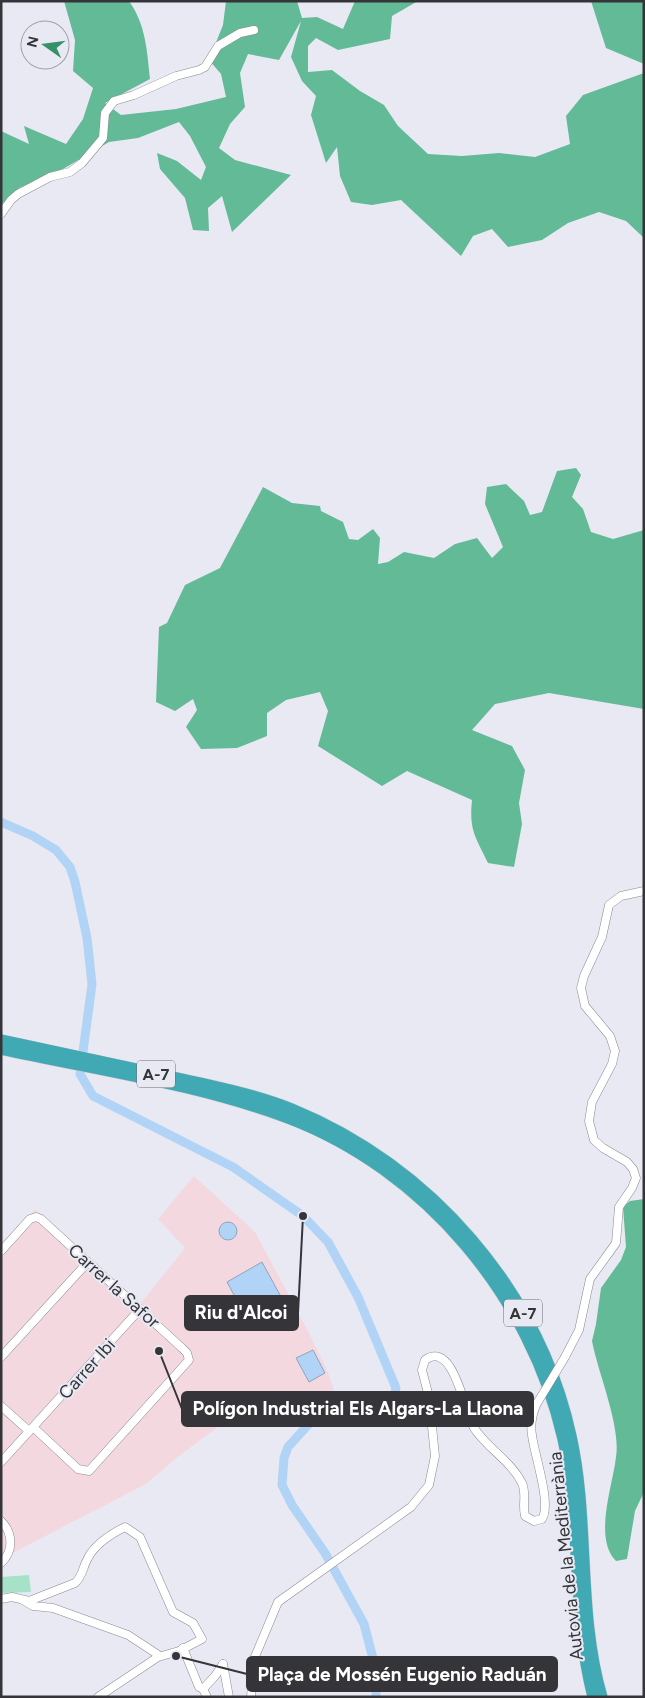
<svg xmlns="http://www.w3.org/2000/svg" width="645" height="1698" font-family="Figtree,sans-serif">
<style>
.industrial{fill:#f3d9df}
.green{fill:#a6e2c7}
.forest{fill:#63ba96}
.water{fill:#b1d4f6;stroke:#8ca4bd}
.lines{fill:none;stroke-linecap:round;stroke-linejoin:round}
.river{stroke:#b1d4f6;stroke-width:9}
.minor-casing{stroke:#898993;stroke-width:9}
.highway-casing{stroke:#cacacc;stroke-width:12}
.minor{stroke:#fff;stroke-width:8}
.highway{stroke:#40a9b4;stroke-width:11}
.minor-bridge-casing{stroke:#898993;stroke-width:9;stroke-linecap:butt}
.minor-bridge{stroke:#fff;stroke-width:8}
.labels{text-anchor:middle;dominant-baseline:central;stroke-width:4;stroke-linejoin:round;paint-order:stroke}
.shield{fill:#e9e9f4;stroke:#6b6b71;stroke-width:1}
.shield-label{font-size:16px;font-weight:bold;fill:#353539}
.street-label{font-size:18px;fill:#353539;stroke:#e9e9f4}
.leader{fill:none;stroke:#353539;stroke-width:2}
.callout-dot{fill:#353539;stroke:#e9e9f4;stroke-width:2}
.callout{fill:#353539;stroke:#353539;stroke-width:2}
.callout-label{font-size:19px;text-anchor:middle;font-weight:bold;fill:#fff}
</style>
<rect width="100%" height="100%" fill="#e9e9f4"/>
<polygon class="industrial" points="194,1176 255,1232 307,1329 328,1372 334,1390 316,1405 293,1417 270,1424 218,1427 179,1456 146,1484 1,1559 1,1246 35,1210 141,1303 185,1248 158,1219"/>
<polygon class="green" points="29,1575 31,1592 1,1593 1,1577"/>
<g class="forest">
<path d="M64 1H129C146 25 147 51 150 79L105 103 121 115 176 109 226 97 221 74 209 60 223 25 226 1H297L302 18 317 17 343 29 355 1H418L392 16 390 39 338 50 316 38 308 46V72L332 70 360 91 384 105 398 126 428 154 462 156 499 153 535 157 570 144 566 116 583 95 644 73V238L626 221 599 212 568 223 542 240 508 247 492 229 473 236 461 256 401 200 372 205 351 202 340 176 337 147 326 163 311 115 316 96 302 81 291 57 301 21 279 60 248 54 240 73 245 107 230 124 219 148 235 160 291 175 232 232 222 196 208 208 209 231 193 230 185 198 160 169 157 153 177 161 201 180 206 167 190 136 179 122 138 138 109 142 63 169 19 188 1 205V131L29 144 24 126 66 144 83 119 93 88 73 71 75 40Z"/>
<polygon points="591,1 644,1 644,64 606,48"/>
<path d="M576 468 581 475 572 497 583 509 591 532 613 539 644 530V709L549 693 495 704 472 730 512 746 525 770 519 803 522 824 514 867 488 863C475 836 469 830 472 800L407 771 382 786 318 746 328 711 320 692 286 700 267 713V736L237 748 201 749 186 727 197 710 193 699 175 711 156 702 159 627 167 623 185 585 220 568 263 487 292 503 320 506 321 511 343 522 349 539 358 540 373 529 380 538 378 564 388 562 404 552 434 558 455 544 477 538 492 558 503 547 485 504 487 487 506 484 524 501 530 515 542 512 557 471Z"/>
<path d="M644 1199V1492L635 1511 627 1559 616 1561C593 1538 613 1485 616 1457 621 1426 598 1373 592 1341L596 1324 601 1288 621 1260 626 1247 623 1207 630 1201Z"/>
</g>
<g class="water">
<circle cx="228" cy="1231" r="9"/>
<polygon points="262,1262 280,1295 245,1315 227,1282"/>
<polygon points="313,1350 325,1373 309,1382 296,1358"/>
</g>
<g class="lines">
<path class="river" d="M1 822 33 836 56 850 70 867 75 882 87 938 92 984 80 1074 93 1096 233 1167 303 1216 328 1242 358 1297 396 1388C395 1391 395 1397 393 1400 383 1416 334 1416 316 1416L288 1447 284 1458 282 1485 292 1505 325 1553 364 1624 376 1670V1697"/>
<defs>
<g id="minor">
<polyline points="1,214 11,200 18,194 50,177 70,172 82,163 103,138 105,113 114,101 134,95 176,76 199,70 205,67 218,46 240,33 254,30"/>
<polyline points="1,1251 30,1219 36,1217 41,1219 182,1348 187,1353 189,1360 89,1471 78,1469 33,1427 1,1462"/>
<polyline points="1,1357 87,1263"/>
<polyline points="565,1357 579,1330 590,1279 616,1243 619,1207 632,1188 636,1178 633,1169 627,1162 603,1148 594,1140 589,1121 592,1102 612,1064 615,1051 610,1036 585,1006 581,988 584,976 602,937 609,905 621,896 644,891"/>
<polyline points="1,1406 29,1431"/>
<polyline points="33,1427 140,1309"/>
<path d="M1 1521C13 1533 14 1551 1 1563"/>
<path d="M1 1599 12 1597 29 1601 75 1583C83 1576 83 1566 88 1558 95 1544 111 1534 125 1527L140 1537 173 1612 193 1623 202 1639 179 1651 158 1657 98 1697"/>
<polyline points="23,1600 33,1606 53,1608 128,1635 160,1656"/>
<polyline points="183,1648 199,1687 203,1689 207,1697"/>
<polyline points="223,1664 229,1697"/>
<polyline points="203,1689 215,1676 223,1664"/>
<path d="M251 1697 254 1659 278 1602 411 1507 429 1485 435 1456 429 1397 422 1370 425 1360C454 1339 465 1414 474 1428 487 1448 511 1461 522 1483 527 1494 522 1505 525 1516L534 1521 542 1519C552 1504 534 1454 532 1435 530 1424 532 1415 536 1405"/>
</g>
<g id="highway">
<path d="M1 1040C51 1051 100 1061 150 1072 198 1083 246 1091 292 1109 430 1165 539 1290 571 1436 590 1521 577 1612 602 1697"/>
<path d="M1 1049C96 1070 197 1084 288 1118 425 1170 531 1297 563 1439 582 1524 571 1612 593 1697"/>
</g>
</defs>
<use href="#minor" class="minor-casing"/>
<use href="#highway" class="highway-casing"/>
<use href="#minor" class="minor"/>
<use href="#highway" class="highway"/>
<defs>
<polyline id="minor-bridge" points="536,1405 565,1357"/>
</defs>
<use href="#minor-bridge" class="minor-bridge-casing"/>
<use href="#minor-bridge" class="minor-bridge"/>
</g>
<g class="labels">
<g class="shield">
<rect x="137" y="1060.5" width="38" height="27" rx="4"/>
<rect x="504" y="1299.5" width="38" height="27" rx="4"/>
</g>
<g class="shield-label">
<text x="156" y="1074">A-7</text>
<text x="523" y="1313">A-7</text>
</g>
<g class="street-label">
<text transform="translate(114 1286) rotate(42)">Carrer la Safor</text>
<text transform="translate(87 1369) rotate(-48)">Carrer Ibi</text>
<text transform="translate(566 1556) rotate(-96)">Autovia de la Mediterrània</text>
</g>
</g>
<path class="leader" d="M303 1216L298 1313M159 1351L182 1409M176 1656L247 1674"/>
<g class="callout-dot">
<circle cx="303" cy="1216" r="5"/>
<circle cx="159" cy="1351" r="5"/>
<circle cx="176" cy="1656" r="5"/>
</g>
<g class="callout">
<rect x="185" y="1296" width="113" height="34" rx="5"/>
<rect x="182" y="1392" width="351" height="34" rx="5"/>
<rect x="247" y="1657" width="310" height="34" rx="5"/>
</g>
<g class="callout-label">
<text x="241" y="1319">Riu d'Alcoi</text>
<text x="358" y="1415">Polígon Industrial Els Algars-La Llaona</text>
<text x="402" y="1681">Plaça de Mossén Eugenio Raduán</text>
</g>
<rect width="645" height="1698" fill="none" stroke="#353539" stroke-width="5"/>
<g transform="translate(45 45) rotate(284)"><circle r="24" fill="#e9e9f4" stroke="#a1a1a9"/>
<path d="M0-4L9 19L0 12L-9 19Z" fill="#359168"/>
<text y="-8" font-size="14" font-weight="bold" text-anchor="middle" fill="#353539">N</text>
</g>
</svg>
